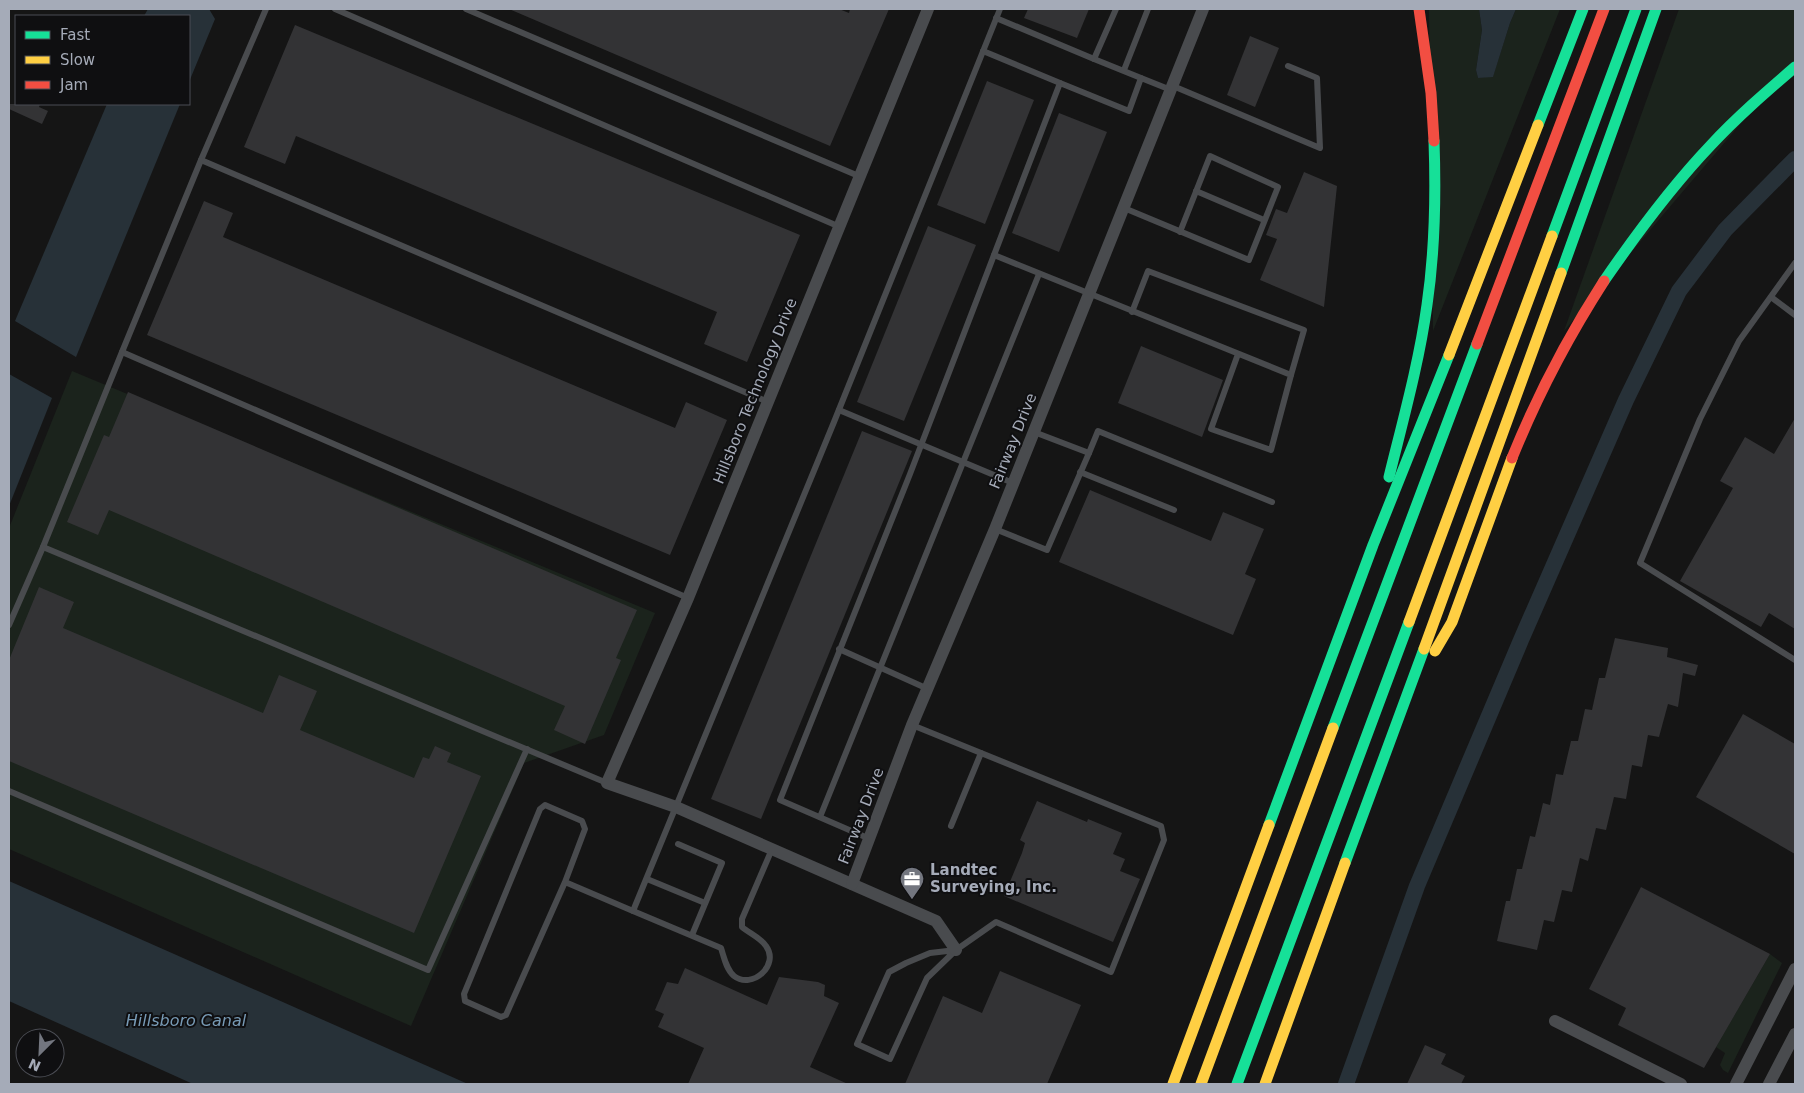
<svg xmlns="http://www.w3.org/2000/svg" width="1804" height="1093" font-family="'DejaVu Sans',sans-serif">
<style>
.green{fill:#1b231c}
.water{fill:#273138}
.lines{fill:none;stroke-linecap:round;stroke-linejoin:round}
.canal{stroke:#273138;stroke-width:16}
.building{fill:#333335}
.lane{stroke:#494b4e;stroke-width:6}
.street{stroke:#494b4e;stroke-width:12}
.fast{stroke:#16e098;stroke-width:11}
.slow{stroke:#ffcf43;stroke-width:11}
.jam{stroke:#f24e42;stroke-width:11}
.labels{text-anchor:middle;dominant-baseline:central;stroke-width:4;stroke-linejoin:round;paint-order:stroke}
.street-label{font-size:15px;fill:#a5abb8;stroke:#0f0f11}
.poi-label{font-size:15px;font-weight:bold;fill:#a5abb8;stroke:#0f0f11;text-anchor:start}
.water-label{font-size:16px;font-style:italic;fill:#789bb6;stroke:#0f0f11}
</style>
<rect width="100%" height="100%" fill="#151515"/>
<g class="green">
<polygon points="1429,9 1479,9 1482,30 1476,70 1478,78 1493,76 1510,23 1516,9 1560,9 1433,331"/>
<polygon points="1679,9 1795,9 1795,60 1564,331"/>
<polygon points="72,371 655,613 604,735 524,763 411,1026 9,849 9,528"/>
<polygon points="1770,954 1782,963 1728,1073 1723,1070 1720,1065 1725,1053 1716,1047"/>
</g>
<g class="water">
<polygon points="148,9 209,9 215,19 189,82 189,16 144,16"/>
<polygon points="1479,9 1516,9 1510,23 1493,77 1478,78 1476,70 1482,30"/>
<polygon points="107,104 180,104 76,357 15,321"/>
<polygon points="9,374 52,398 9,506"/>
<polygon points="9,881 468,1084 193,1084 9,1001"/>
</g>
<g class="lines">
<polyline class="canal" points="1346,1084 1417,886 1521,640 1626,400 1679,291 1725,230 1795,159"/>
</g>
<g class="building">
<polygon points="509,9 839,9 849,13 850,9 889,9 830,146"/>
<polygon points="1028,9 1089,9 1077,38 1024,18"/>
<polygon points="295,25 800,235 747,362 704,344 717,312 296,136 285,164 244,147"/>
<polygon points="1250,36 1279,48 1255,107 1227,95"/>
<polygon points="987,81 1034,100 985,224 937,205"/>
<polygon points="9,104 40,104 39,107 48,111 42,124 9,109"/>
<polygon points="1059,113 1107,132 1059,252 1012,233"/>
<polygon points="1304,172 1337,186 1324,307 1260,280 1277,239 1266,235 1276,209 1287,213"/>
<polygon points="204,201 233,213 223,237 675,428 686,402 727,420 670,555 147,335"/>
<polygon points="928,226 976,245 904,421 857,402"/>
<polygon points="1141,346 1223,380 1202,437 1118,403"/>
<polygon points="128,392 637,610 616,658 621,660 585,744 554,730 565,706 109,510 98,535 67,522 104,435 109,437"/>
<polygon points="1795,418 1795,629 1769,613 1761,627 1680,581 1733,488 1720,481 1745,437 1774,454"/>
<polygon points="862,431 912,451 761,819 711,799"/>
<polygon points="1090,490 1211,541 1223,512 1264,529 1245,574 1256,579 1233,635 1059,562"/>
<polygon points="39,587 74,602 63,628 263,713 279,675 317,691 300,730 414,778 423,757 429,759 435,746 451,753 447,762 481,776 414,933 9,761 9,660"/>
<polygon points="1615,638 1668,648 1667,657 1698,665 1695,676 1683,673 1678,707 1668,704 1659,737 1648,735 1642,767 1632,765 1626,799 1614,797 1606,830 1596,828 1588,861 1580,858 1572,892 1562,890 1554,922 1544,920 1537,950 1497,941 1506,901 1510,901 1517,869 1522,869 1530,836 1535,837 1543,803 1550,805 1556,774 1563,775 1571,741 1578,741 1585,709 1592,710 1599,678 1605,678"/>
<polygon points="1743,714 1795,744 1795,854 1696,797"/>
<polygon points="1037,801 1087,822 1088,819 1122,833 1113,854 1125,859 1120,871 1140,879 1113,942 1004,896 1022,853 1025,843 1020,840"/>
<polygon points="1641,887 1770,954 1704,1068 1618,1025 1626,1008 1589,989"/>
<polygon points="685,968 767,1005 779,977 818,982 825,985 824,996 839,1003 810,1067 848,1084 688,1084 704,1048 658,1027 664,1014 655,1010 667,982 678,984"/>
<polygon points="1000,971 1081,1005 1047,1084 905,1084 943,996 982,1013"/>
<polygon points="1425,1045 1446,1054 1441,1064 1465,1076 1461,1084 1407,1084"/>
</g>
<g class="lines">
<g class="lane">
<polyline points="266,9 201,160 122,352 688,598"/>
<polyline points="335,9 840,227"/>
<polyline points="466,9 861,177"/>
<polyline points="1116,9 1094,59 1141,78"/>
<polyline points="996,18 1094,59"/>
<polyline points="983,51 1060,83"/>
<polyline points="1124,70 1148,9"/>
<polyline points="1173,86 1320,148 1317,78 1288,66"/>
<polyline points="201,160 768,402"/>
<polyline points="1196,191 1264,220"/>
<polyline points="1124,208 1249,260 1278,187 1210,156 1180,232"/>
<polyline points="994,255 1291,375 1271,450 1211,429 1238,354"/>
<polyline points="1795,263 1739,341 1700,419 1640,563 1795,660"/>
<polyline points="1771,297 1795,315"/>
<polyline points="1132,312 1148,271 1304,330 1291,375"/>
<polyline points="122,352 43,547 607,783"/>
<polyline points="839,410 1013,483"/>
<polyline points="1089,453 1098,431 1272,502"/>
<polyline points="1080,472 1174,510"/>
<polyline points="995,529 1047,550 1089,453 1034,432"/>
<polyline points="9,625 43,547"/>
<polyline points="839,649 928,689"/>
<polyline points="912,725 1161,826 1164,840 1111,972 996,922 956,950 930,953 906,963 889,972 857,1044 890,1059 927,978 956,950"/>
<polyline points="9,791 428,970 527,749"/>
<polyline points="820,817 1039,274"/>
<polyline points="951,826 981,753"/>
<polyline points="870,839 780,800 910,474 1060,83 1129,111 1141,78 1171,90"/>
<polyline points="678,844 722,863 692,935"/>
<path d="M772 849 742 919V927C749 933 761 938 766 946 780 965 752 990 734 976 726 969 724 957 721 948L633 911 834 422 1000 9"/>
<polyline points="647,879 705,903"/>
<polyline points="565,882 506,1015 501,1017 465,1001 464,994 540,809 545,805 582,821 585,829 565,882 633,911"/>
</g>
<g class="street">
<polyline points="928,9 688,598 607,783 676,807 936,921 956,950"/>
<polyline points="852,884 912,725 995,529 1203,9"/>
<polyline points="1555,1021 1681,1084"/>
<polyline points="1736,1084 1795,969"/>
<polyline points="1769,1084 1795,1034"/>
</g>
<g class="fast">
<polyline points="1538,125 1583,9"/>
<polyline points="1552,236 1636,9"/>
<polyline points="1561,273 1656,9"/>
<path d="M1604 281C1637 233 1671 187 1711 145 1737 117 1766 92 1795 67"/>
<path d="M1389 477C1403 420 1419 363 1427 305 1435 250 1436 196 1434 141"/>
<polyline points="1333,728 1477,344"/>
<polyline points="1269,825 1373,545 1449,355"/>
<polyline points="1345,863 1424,649"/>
<polyline points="1237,1084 1409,622"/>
</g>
<g class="slow">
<polyline points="1449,355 1538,125"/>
<polyline points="1409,622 1552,236"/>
<polyline points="1424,649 1561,273"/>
<polyline points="1435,651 1452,622 1512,458"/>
<polyline points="1173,1084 1269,825"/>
<polyline points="1201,1084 1333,728"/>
<polyline points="1265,1084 1345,863"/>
</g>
<g class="jam">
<polyline points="1419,9 1431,93 1434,141"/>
<polyline points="1477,344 1604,9"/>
<path d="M1512 458C1537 396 1568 337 1604 281"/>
</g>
</g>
<defs>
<symbol id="office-pin" viewBox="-11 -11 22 30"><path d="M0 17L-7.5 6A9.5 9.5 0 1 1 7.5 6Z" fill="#73767f" stroke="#0f0f11"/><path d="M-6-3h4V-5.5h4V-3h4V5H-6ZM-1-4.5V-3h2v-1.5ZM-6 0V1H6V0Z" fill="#fff"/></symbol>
</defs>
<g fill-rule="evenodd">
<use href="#office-pin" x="898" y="865" width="28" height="38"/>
</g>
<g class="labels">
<g class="street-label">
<text transform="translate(755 391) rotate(-68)">Hillsboro Technology Drive</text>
<text transform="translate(1013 441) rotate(-68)">Fairway Drive</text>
<text transform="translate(861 816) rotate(-69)">Fairway Drive</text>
</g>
<g class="poi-label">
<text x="930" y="870">Landtec<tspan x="930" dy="17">Surveying, Inc.</tspan></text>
</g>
<g class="water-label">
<text x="186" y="1020">Hillsboro Canal</text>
</g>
</g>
<rect width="1804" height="1093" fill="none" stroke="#a5abb8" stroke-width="20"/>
<rect x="15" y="15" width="175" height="90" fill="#0f0f11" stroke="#4b4d54"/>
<rect x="25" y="31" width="25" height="8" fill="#16e098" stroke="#4b4d54"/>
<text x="60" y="40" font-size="15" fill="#a5abb8">Fast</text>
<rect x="25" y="56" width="25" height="8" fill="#ffcf43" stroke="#4b4d54"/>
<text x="60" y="65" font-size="15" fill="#a5abb8">Slow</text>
<rect x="25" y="81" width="25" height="8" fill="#f24e42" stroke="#4b4d54"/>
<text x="60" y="90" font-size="15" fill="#a5abb8">Jam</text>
<g transform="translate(40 1053) rotate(204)"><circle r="24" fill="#0f0f11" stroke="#4b4d54"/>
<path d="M0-4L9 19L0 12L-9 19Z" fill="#73767f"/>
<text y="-8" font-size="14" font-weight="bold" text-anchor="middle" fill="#a5abb8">N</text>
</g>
</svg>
